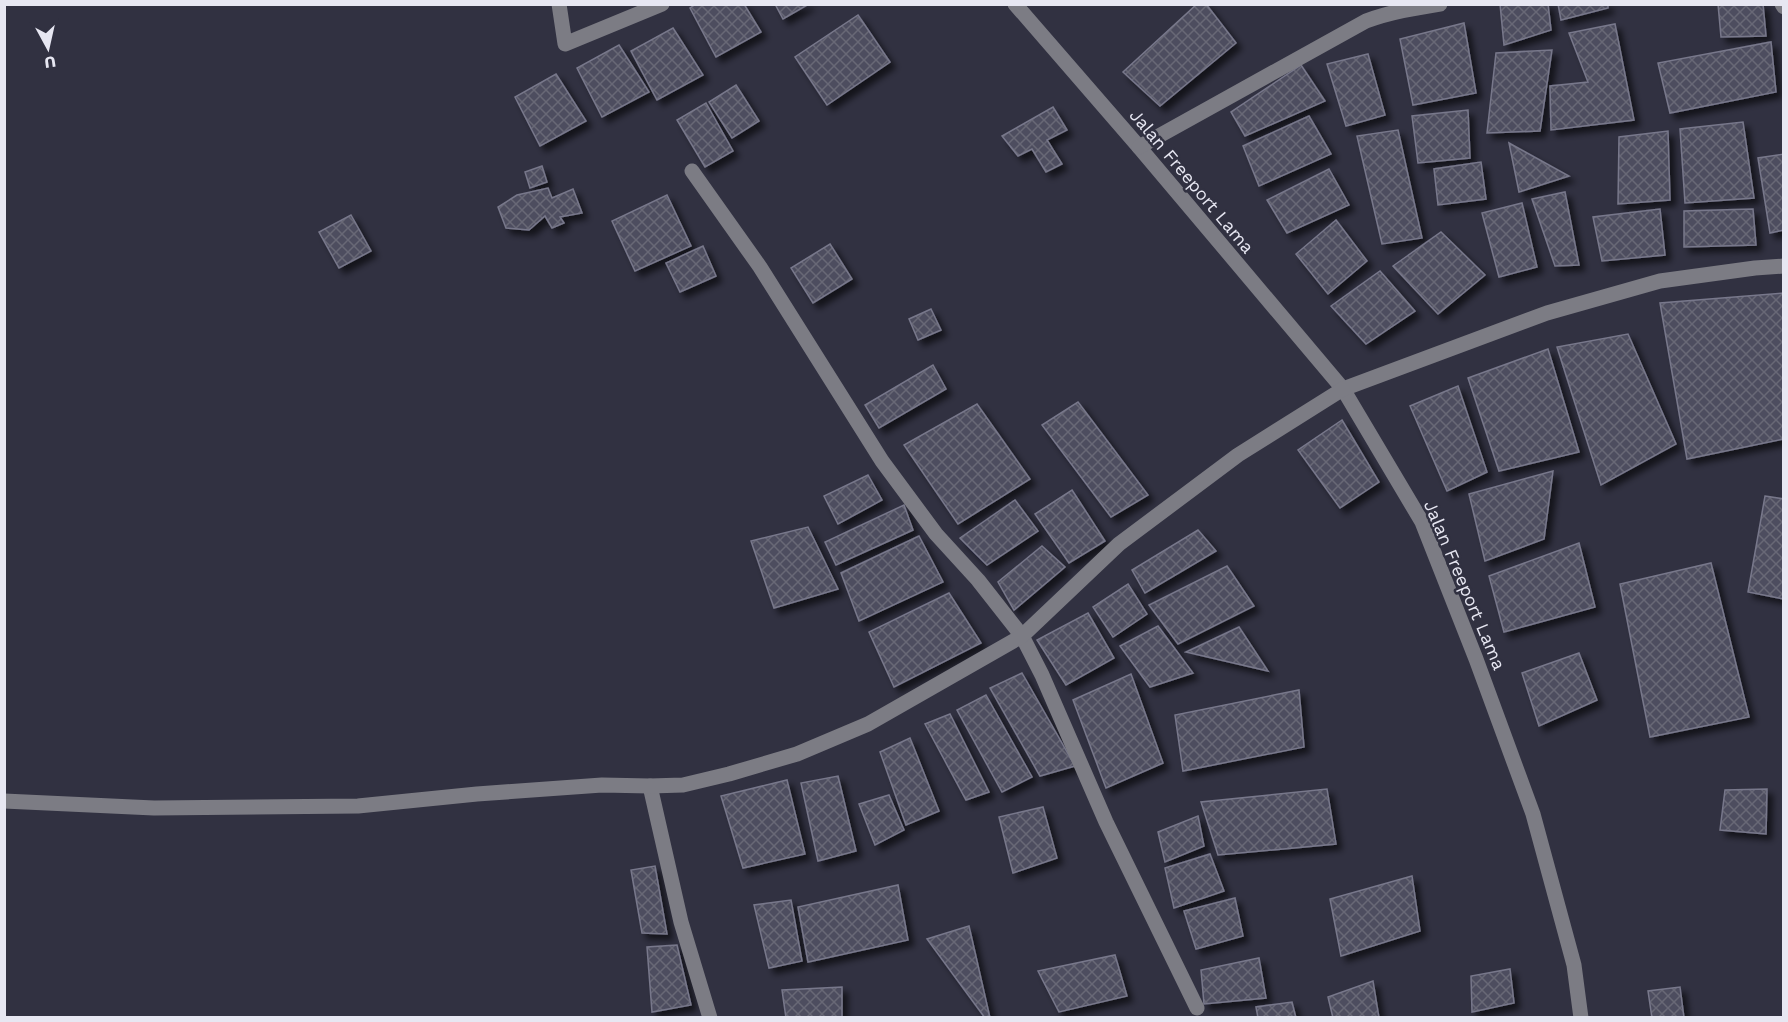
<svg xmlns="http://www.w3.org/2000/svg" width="1788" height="1022" font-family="'Work Sans',sans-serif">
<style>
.building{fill:url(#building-cross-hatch);stroke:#78788b;stroke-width:1.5;filter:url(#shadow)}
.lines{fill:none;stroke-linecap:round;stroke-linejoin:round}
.minor{stroke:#7c7c84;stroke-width:15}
.labels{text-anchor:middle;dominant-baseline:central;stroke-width:5;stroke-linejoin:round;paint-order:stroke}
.street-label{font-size:18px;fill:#e7e7f2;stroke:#313141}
</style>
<defs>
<pattern id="building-cross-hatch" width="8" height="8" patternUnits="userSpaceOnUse" patternTransform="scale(1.5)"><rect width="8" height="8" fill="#4d4d5f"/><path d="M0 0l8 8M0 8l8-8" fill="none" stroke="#676776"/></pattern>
<filter id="shadow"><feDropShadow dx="5.5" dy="5.5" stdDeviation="3" flood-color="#0009"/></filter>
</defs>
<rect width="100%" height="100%" fill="#313141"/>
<g class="building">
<polygon points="696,4 744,4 761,32 716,57 690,8"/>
<polygon points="775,4 809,4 783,19"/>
<polygon points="1197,4 1206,4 1236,43 1160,106 1123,72"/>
<polygon points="1500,4 1548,4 1551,30 1504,45"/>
<polygon points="1558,4 1608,4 1608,8 1561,20"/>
<polygon points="1718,4 1763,4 1766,36 1721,37"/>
<polygon points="858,15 890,62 827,105 795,57"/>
<polygon points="1464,23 1476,93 1413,105 1400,39"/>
<polygon points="1615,24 1634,120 1551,130 1550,86 1588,82 1569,33"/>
<polygon points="673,28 703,75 657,100 631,51"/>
<polygon points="1771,42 1776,92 1670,113 1658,63"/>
<polygon points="619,45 649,92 602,117 577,68"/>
<polygon points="1552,50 1540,131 1487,133 1496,53"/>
<polygon points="1368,54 1385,115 1346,126 1327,64"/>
<polygon points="1301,65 1325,101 1245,136 1231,112"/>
<polygon points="556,74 586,121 540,146 515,97"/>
<polygon points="736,85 759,121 732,138 709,102"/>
<polygon points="706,103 733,151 705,167 677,120"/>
<polygon points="1053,107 1067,130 1047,140 1062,164 1046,172 1032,149 1018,156 1002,136"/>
<polygon points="1468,110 1470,158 1418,163 1412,116"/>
<polygon points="1309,116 1331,154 1259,186 1243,146"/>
<polygon points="1743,122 1754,198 1685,203 1680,129"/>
<polygon points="1398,130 1422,238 1382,244 1357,136"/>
<polygon points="1668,131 1670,200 1618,204 1619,137"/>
<polygon points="1509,143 1569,176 1519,192"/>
<polygon points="1784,154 1784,230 1770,233 1758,158"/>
<polygon points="1481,162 1486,199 1438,205 1434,169"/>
<polygon points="542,166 547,182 530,188 525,172"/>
<polygon points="1329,169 1349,205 1287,233 1267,200"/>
<polygon points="548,188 552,198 573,189 582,213 560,217 564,223 552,228 545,216 529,230 506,228 498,207 517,195"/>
<polygon points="1565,192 1579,265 1555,266 1532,199"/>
<polygon points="667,195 691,246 635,271 612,221"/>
<polygon points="1522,203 1537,267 1499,277 1482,213"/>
<polygon points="1660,209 1665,255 1602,261 1593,217"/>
<polygon points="1753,209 1756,245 1684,247 1684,211"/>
<polygon points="351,215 371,251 339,268 319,232"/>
<polygon points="1336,220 1367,261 1328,294 1296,254"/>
<polygon points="1441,232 1485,275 1438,314 1393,266"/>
<polygon points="830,244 852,279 813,303 791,268"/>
<polygon points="703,246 716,276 680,292 666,263"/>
<polygon points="1380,271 1415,311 1366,344 1331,306"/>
<polygon points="1784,293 1784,439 1687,459 1660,303"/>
<polygon points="931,309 941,330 918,340 909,319"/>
<polygon points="1628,334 1676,444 1601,485 1557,347"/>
<polygon points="1548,349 1579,452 1499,471 1468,378"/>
<polygon points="933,365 946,389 879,428 865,405"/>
<polygon points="1458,386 1487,472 1447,491 1410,406"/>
<polygon points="1078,402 1148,495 1111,517 1042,425"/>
<polygon points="977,404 1030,479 958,524 904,445"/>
<polygon points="1342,420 1379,482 1340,508 1298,450"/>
<polygon points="1553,471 1544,539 1485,561 1469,494"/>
<polygon points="868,475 882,500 838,524 824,496"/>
<polygon points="1072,490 1105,541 1069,563 1035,514"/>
<polygon points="1765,496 1784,499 1784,599 1748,592"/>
<polygon points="1015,500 1038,531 987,565 960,538"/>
<polygon points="904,505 913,530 836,565 825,542"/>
<polygon points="808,527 838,589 774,608 751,541"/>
<polygon points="1198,530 1216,551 1145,593 1132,570"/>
<polygon points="919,536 943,582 859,621 841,573"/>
<polygon points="1579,543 1595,607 1504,632 1489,576"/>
<polygon points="1042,546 1065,567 1014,610 998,582"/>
<polygon points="1711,563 1749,717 1650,737 1620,584"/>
<polygon points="1227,566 1254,606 1178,644 1149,605"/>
<polygon points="1128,584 1147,614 1113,637 1093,607"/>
<polygon points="949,593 981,643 894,687 869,632"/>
<polygon points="1088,613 1114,658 1066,685 1037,640"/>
<polygon points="1158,626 1193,673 1150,687 1120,646"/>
<polygon points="1239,627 1268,671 1186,652"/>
<polygon points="1579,653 1597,700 1539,726 1522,673"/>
<polygon points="1022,673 1075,766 1040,776 990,688"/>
<polygon points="1131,674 1163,763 1106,788 1073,700"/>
<polygon points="1299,690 1304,747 1183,771 1175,715"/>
<polygon points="986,695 1032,777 1002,792 957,710"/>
<polygon points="950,714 989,792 966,800 925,724"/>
<polygon points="910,738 939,811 906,825 880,752"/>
<polygon points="838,776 856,851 818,861 801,783"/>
<polygon points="787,780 805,854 743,868 721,796"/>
<polygon points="1327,789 1336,844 1218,855 1201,802"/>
<polygon points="1767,789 1766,834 1720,830 1725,790"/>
<polygon points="889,795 904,830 875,845 859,804"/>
<polygon points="1043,807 1057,858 1013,873 999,817"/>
<polygon points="1198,816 1204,846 1165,862 1158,832"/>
<polygon points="1210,854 1224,891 1174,908 1165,868"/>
<polygon points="655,866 667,934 642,933 631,870"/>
<polygon points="1412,876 1420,931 1341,956 1330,899"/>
<polygon points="898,885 908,940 808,962 798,907"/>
<polygon points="1235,898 1243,936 1196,949 1184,911"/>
<polygon points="791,900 802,961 769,968 754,905"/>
<polygon points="969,926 990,1018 985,1018 927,939"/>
<polygon points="677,945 691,1005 652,1012 647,947"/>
<polygon points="1115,955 1127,996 1059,1012 1038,971"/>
<polygon points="1259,958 1266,998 1204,1004 1201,970"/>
<polygon points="1510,969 1514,1003 1472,1012 1471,976"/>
<polygon points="1373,981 1379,1018 1333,1018 1328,997"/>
<polygon points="842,987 842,1018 786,1018 782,990"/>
<polygon points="1680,987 1684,1018 1652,1018 1648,991"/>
<polygon points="1292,1002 1296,1018 1258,1018 1256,1007"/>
</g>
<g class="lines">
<g class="minor">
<polyline points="559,4 565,44 662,4"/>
<polyline points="1015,4 1139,147 1343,389 1422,522 1476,659 1533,814 1574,965 1581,1018"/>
<polyline points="1782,4 1784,7"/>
<path d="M1139 147 1366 21C1390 12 1415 8 1440 4"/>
<polyline points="692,171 760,267 882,461 936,534 978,580 1022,636 1042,675 1106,822 1197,1008"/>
<polyline points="650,786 681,922 710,1018"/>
<polyline points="4,801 154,808 358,806 477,794 602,785 650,786 683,785 729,774 797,754 868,724 1022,636 1119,544 1238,455 1343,389 1547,313 1660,281 1755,268 1784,266"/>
</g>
</g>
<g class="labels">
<g class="street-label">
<text transform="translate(1192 181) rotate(50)">Jalan Freeport Lama</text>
<text transform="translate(1465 585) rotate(67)">Jalan Freeport Lama</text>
</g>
</g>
<rect width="1788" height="1022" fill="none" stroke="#e7e7f2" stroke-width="12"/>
<g transform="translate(48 48) rotate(172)" stroke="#313141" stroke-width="4.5" paint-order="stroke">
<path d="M0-4.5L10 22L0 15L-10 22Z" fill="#e7e7f2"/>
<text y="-9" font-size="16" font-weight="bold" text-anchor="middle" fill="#e7e7f2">U</text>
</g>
</svg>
